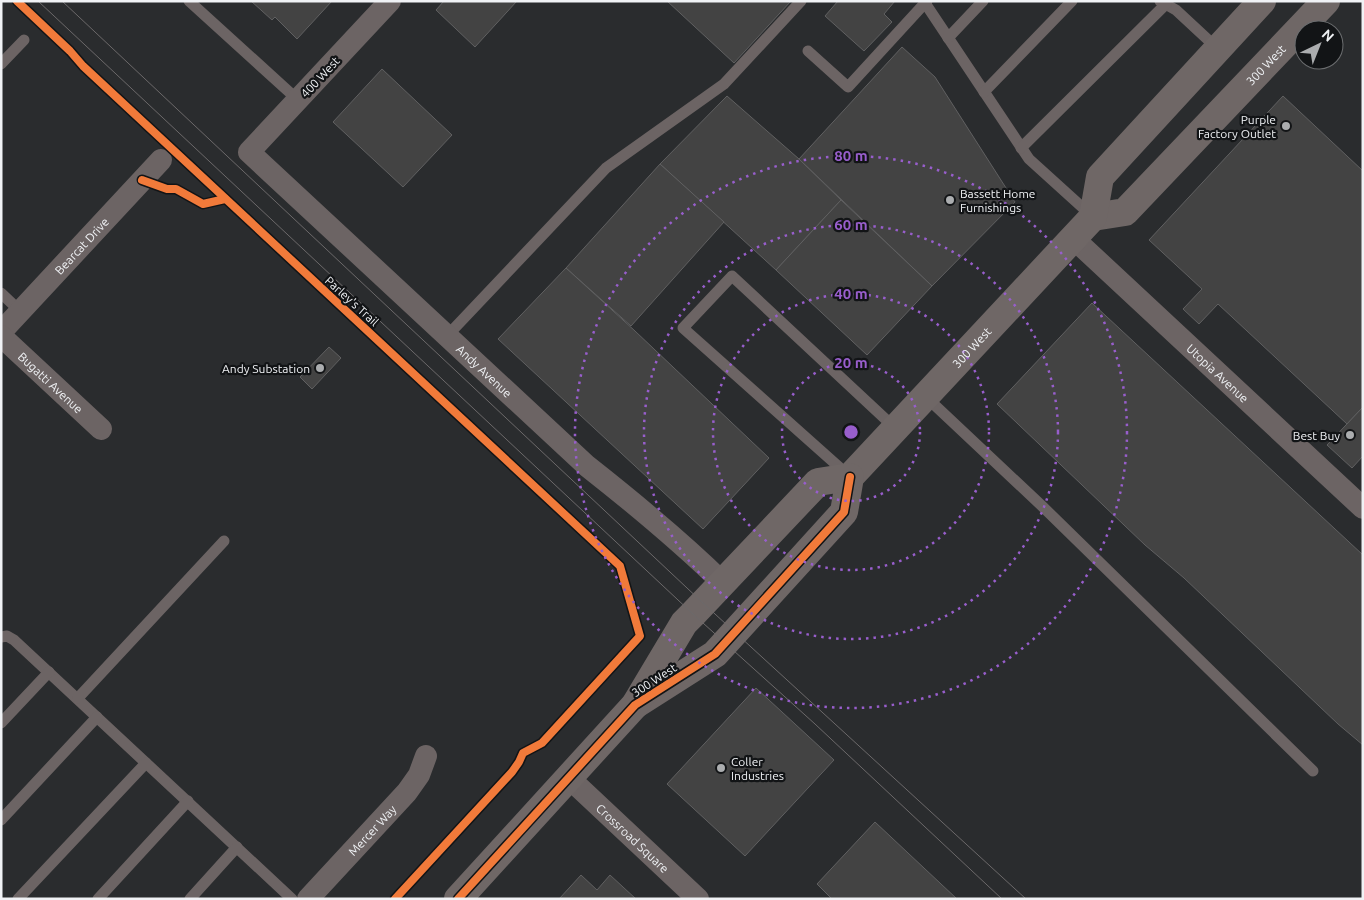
<svg xmlns="http://www.w3.org/2000/svg" width="1364" height="900" font-family="Ubuntu,sans-serif">
<style>
.building{fill:#434343;stroke:#606061}
.lines{fill:none;stroke-linecap:round;stroke-linejoin:round}
.lane{stroke:#6c6464;stroke-width:11}
.street{stroke:#6c6464;stroke-width:22}
.secondary{stroke:#6f6766;stroke-width:28}
.tram{stroke:#6c696a;stroke-width:1}
.cycleway-casing{stroke:#121416;stroke-width:11}
.cycleway{stroke:#f17a3a;stroke-width:8}
.ring{fill:none;stroke:#985ecc;stroke-width:2.5;stroke-dasharray:2.5 5}
.poi-dot{fill:#abadaf;stroke:#121416;stroke-width:2}
.labels{text-anchor:middle;dominant-baseline:central;stroke-width:4.5;stroke-linejoin:round;paint-order:stroke}
.street-label{font-size:12px;fill:#f0f2f5;stroke:#121416}
.poi-label{font-size:12px;fill:#f0f2f5;stroke:#121416;text-anchor:end}
.centre{fill:#985ecc;stroke:#121416;stroke-width:2.5}
.ring-label{font-size:15px;text-anchor:middle;font-weight:bold;fill:#985ecc;stroke:#121416;stroke-width:4.5;stroke-linejoin:round;paint-order:stroke}
</style>
<rect width="100%" height="100%" fill="#2a2c2e"/>
<g class="building">
<polygon points="251,1 332,1 297,39 275,17 272,20"/>
<polygon points="444,1 517,1 475,47 436,10"/>
<polygon points="667,1 791,1 734,63"/>
<polygon points="838,1 895,1 884,14 892,22 864,51 825,16"/>
<polygon points="902,47 935,77 1015,202 932,286 799,159"/>
<polygon points="382,69 452,135 403,187 333,122"/>
<polygon points="727,96 799,159 841,200 776,270 660,164"/>
<polygon points="1283,96 1363,171 1363,407 1347,424 1218,304 1199,324 1183,309 1202,289 1149,240"/>
<polygon points="660,164 724,222 631,326 566,268"/>
<polygon points="841,200 932,286 867,355 776,270"/>
<polygon points="566,268 635,331 769,458 703,529 498,339"/>
<polygon points="1092,303 1363,555 1363,745 1338,724 1184,578 1145,545 997,404"/>
<polygon points="329,347 341,358 312,389 300,377"/>
<polygon points="1363,407 1363,456 1352,468 1327,445"/>
<polygon points="756,688 834,760 745,856 667,784"/>
<polygon points="875,822 957,899 832,899 817,884"/>
<polygon points="581,875 597,890 610,875 636,899 559,899"/>
</g>
<g class="lines">
<g class="lane">
<polyline points="189,1 298,100"/>
<polyline points="927,1 925,3 1029,159 1093,217"/>
<polyline points="1160,1 1176,10 1218,49"/>
<polyline points="948,38 983,1"/>
<polyline points="808,51 848,87 925,3"/>
<polyline points="1,64 24,40"/>
<polyline points="984,92 1072,1"/>
<polyline points="1021,148 1166,4"/>
<polyline points="1,293 21,312"/>
<polyline points="447,336 606,168 724,84 801,1"/>
<polyline points="925,396 1042,506 1313,771"/>
<polyline points="848,475 683,328 732,276 895,428"/>
<polyline points="1,637 7,636 14,640 292,899"/>
<polyline points="78,698 224,541"/>
<polyline points="1,723 49,672"/>
<polyline points="1,820 97,717"/>
<polyline points="18,899 146,763"/>
<polyline points="98,899 188,801"/>
<polyline points="190,899 237,847"/>
</g>
<g class="street">
<path id="s1" d="M390 1 249 152 587 466C634 503 680 541 723 583"/>
<path id="s2" d="M1073 238 1363 508"/>
<path id="s3" d="M1 332 161 160"/>
<path id="s4" d="M1 336 101 429"/>
<path id="s5" d="M568 777 698 899"/>
<path id="s6" d="M308 899 407 792 419 775 426 756"/>
</g>
<g class="secondary">
<path id="s7" d="M1093 217 1125 212 1326 1"/>
<path id="s8" d="M635 705 715 654 844 512 850 477 1093 217 1100 177 1262 1"/>
<polyline points="458,899 635,705 684,623 693,614 818,482 850,477"/>
</g>
<g class="tram">
<polyline points="38,1 693,614 815,724 1002,899"/>
<polyline points="62,1 703,603 1026,899"/>
</g>
<defs>
<g id="cycleway">
<polyline points="17,1 70,51 83,66 620,566 640,636 542,743 523,753 519,762 512,772 395,899"/>
<polyline points="142,180 167,189 176,189 203,204 225,199"/>
<polyline points="458,899 635,705 715,654 844,512 850,477"/>
</g>
</defs>
<use href="#cycleway" class="cycleway-casing"/>
<use href="#cycleway" class="cycleway"/>
</g>
<g class="ring">
<circle cx="851" cy="432" r="69"/>
<circle cx="851" cy="432" r="138"/>
<circle cx="851" cy="432" r="207"/>
<circle cx="851" cy="432" r="276"/>
</g>
<g class="poi-dot">
<circle cx="1286" cy="126" r="5"/>
<circle cx="950" cy="200" r="5"/>
<circle cx="320" cy="368" r="5"/>
<circle cx="1350" cy="435" r="5"/>
<circle cx="721" cy="768" r="5"/>
</g>
<g class="labels">
<g class="street-label">
<text stroke="none"><textPath href="#s7" startOffset="236">300 West</textPath></text>
<text transform="translate(320 77) rotate(-47)">400 West</text>
<text stroke="none"><textPath href="#s3" startOffset="118">Bearcat Drive</textPath></text>
<text transform="translate(352 301) rotate(42)">Parley's Trail</text>
<text stroke="none"><textPath href="#s8" startOffset="500">300 West</textPath></text>
<text stroke="none"><textPath href="#s1" startOffset="528">Andy Avenue</textPath></text>
<text stroke="none"><textPath href="#s2" startOffset="198">Utopia Avenue</textPath></text>
<text stroke="none"><textPath href="#s4" startOffset="68">Bugatti Avenue</textPath></text>
<text transform="translate(654 680) rotate(-33)">300 West</text>
<text stroke="none"><textPath href="#s6" startOffset="94">Mercer Way</textPath></text>
<text stroke="none"><textPath href="#s5" startOffset="89">Crossroad Square</textPath></text>
</g>
<g class="poi-label">
<text x="1276" y="119">Purple<tspan x="1276" dy="14">Factory Outlet</tspan></text>
<text x="960" y="193" text-anchor="start">Bassett Home<tspan x="960" dy="14">Furnishings</tspan></text>
<text x="310" y="368">Andy Substation</text>
<text x="1340" y="435">Best Buy</text>
<text x="731" y="761" text-anchor="start">Coller<tspan x="731" dy="14">Industries</tspan></text>
</g>
</g>
<circle cx="851" cy="432" r="8" class="centre"/>
<g class="ring-label">
<text x="851" y="161">80 m</text>
<text x="851" y="230">60 m</text>
<text x="851" y="299">40 m</text>
<text x="851" y="368">20 m</text>
</g>
<rect width="1364" height="900" fill="none" stroke="#f0f2f5" stroke-width="5"/>
<g transform="translate(1319 45) rotate(43)"><circle r="24" fill="#121416" stroke="#6b6d6f"/>
<path d="M0-4L9 19L0 12L-9 19Z" fill="#abadaf"/>
<text y="-8" font-size="14" font-weight="bold" text-anchor="middle" fill="#f0f2f5">N</text>
</g>
</svg>
